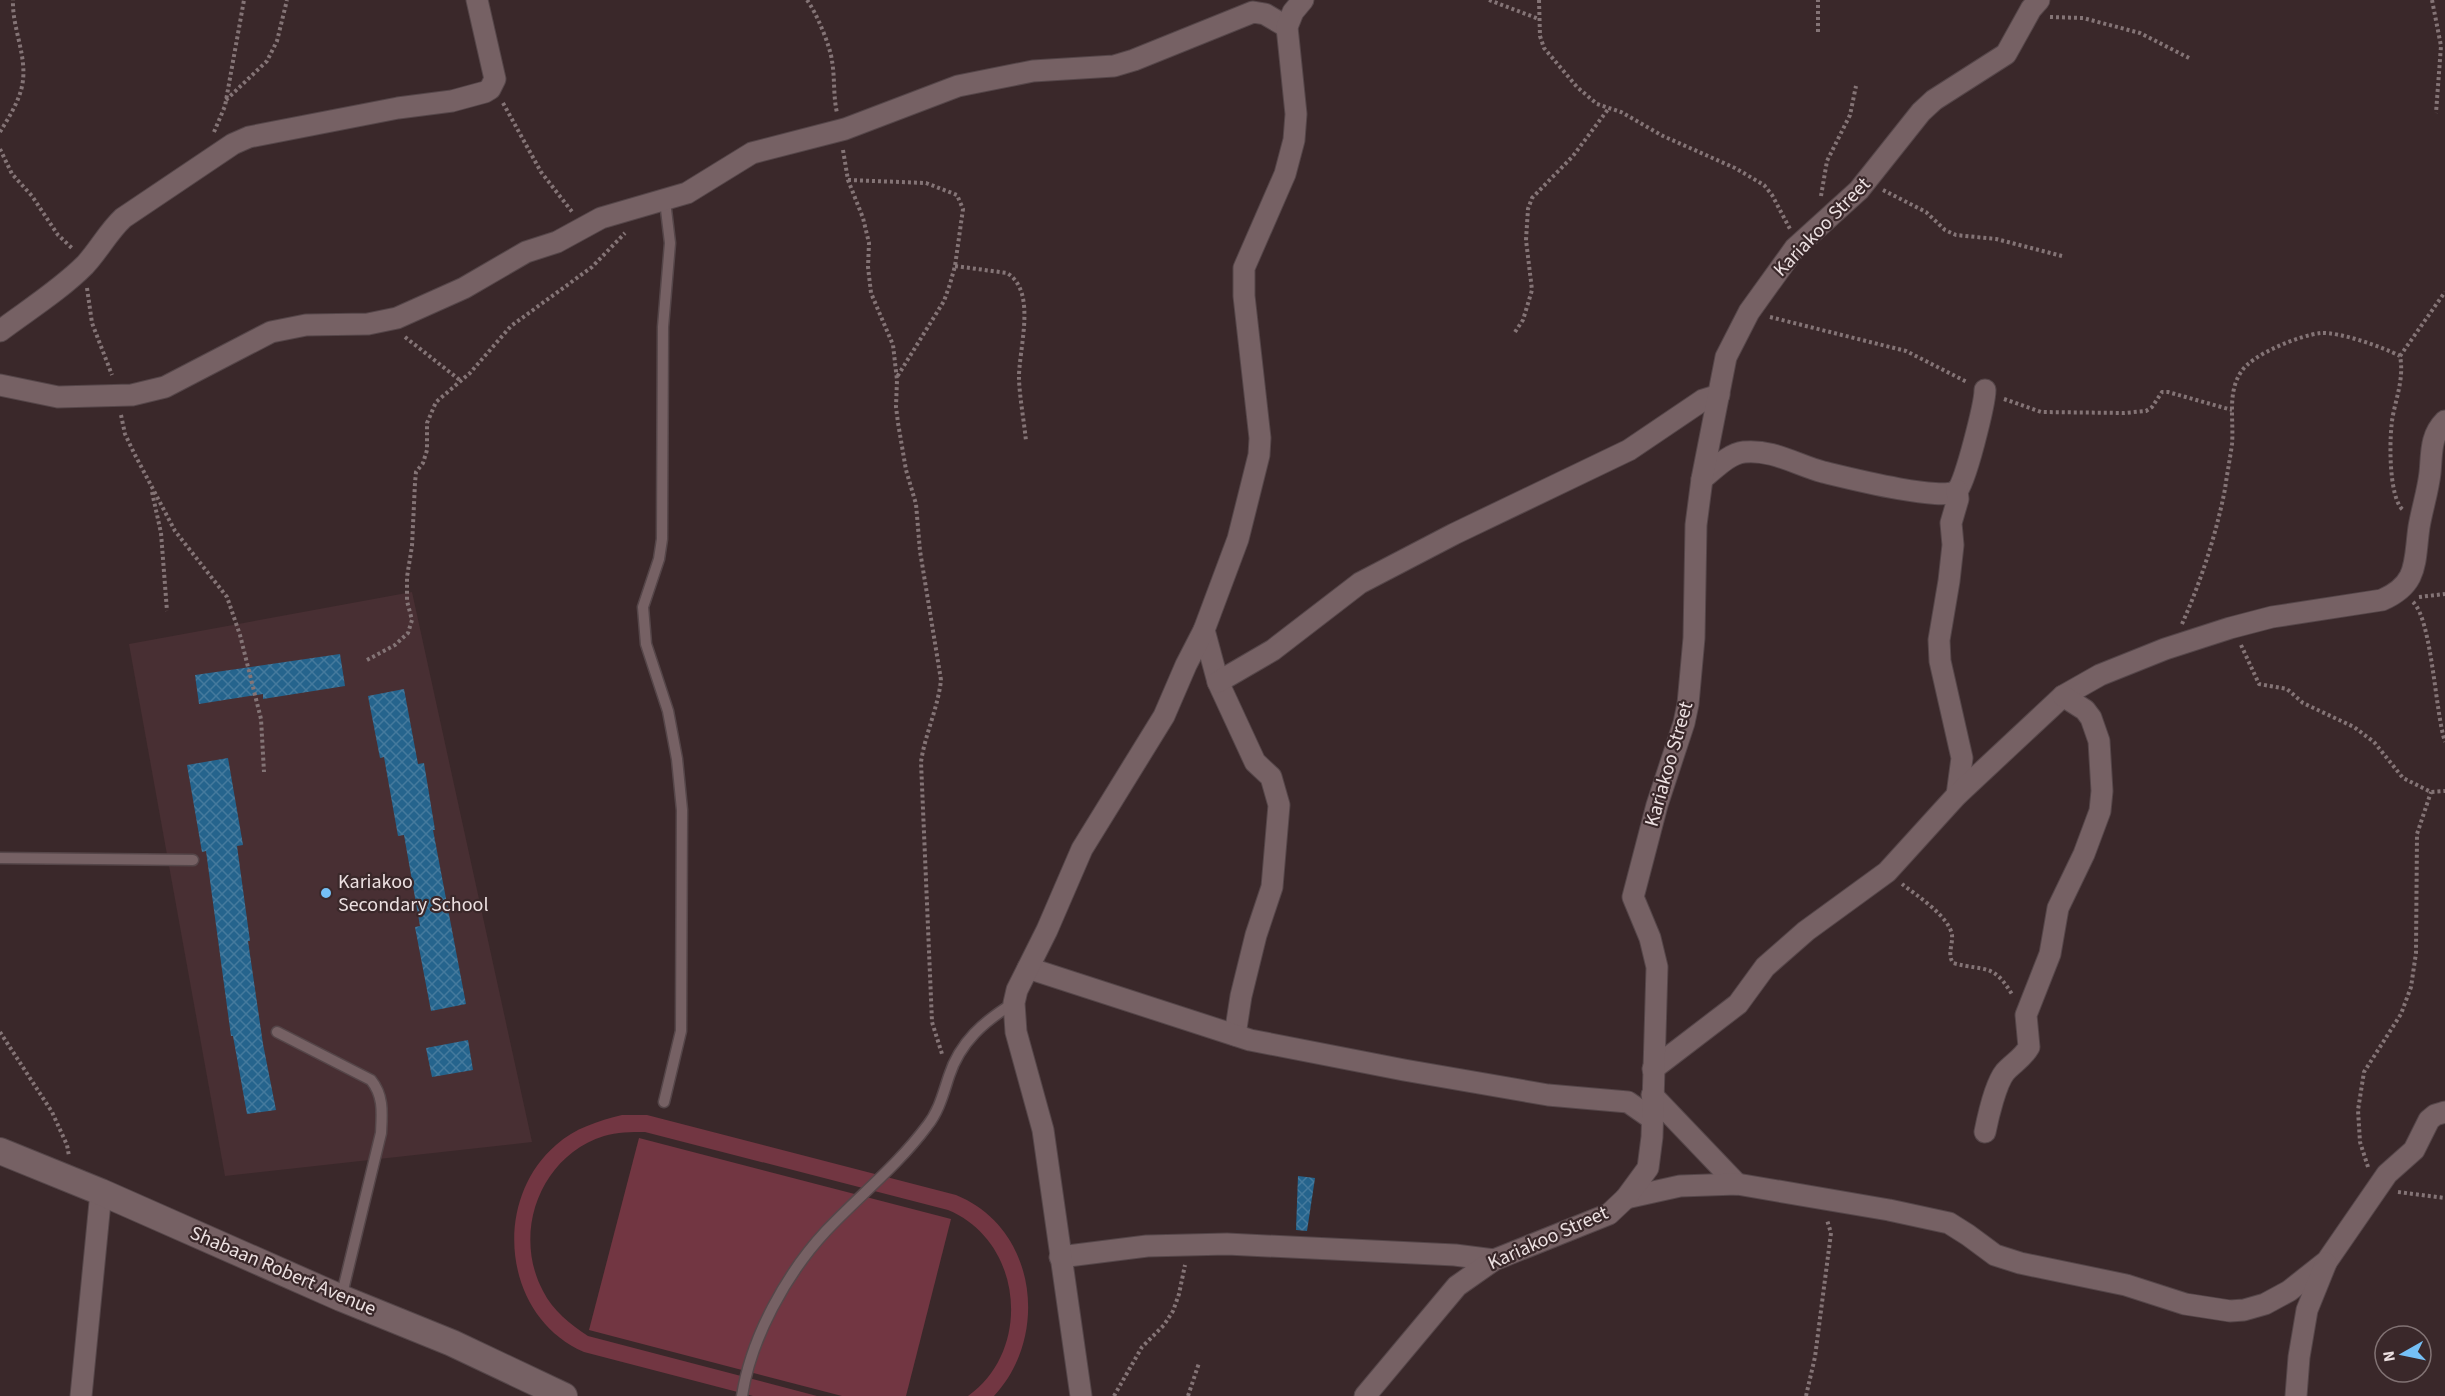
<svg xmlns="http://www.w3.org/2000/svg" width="2445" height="1396" font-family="'Source Sans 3',sans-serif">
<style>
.built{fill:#482f33}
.grass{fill:#723642}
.building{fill:url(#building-cross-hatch)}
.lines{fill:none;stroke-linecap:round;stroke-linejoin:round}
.service-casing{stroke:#554649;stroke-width:13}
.minor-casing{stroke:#554649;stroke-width:23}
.tertiary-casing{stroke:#554649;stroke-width:28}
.path{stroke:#847476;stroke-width:4;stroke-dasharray:3 3;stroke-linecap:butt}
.service{stroke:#766164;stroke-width:10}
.minor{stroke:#766164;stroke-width:21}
.tertiary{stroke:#766164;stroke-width:26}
.poi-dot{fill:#75c0f6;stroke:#3a282a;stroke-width:2}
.labels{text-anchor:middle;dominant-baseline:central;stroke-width:4.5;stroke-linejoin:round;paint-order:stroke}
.street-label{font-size:20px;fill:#ece0e1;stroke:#3a282a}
.poi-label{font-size:20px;fill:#ece0e1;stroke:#3a282a;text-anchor:start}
</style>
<defs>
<pattern id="building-cross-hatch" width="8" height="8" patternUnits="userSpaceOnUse" patternTransform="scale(1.5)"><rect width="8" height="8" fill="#25648d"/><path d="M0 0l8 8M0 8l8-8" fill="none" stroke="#457a9d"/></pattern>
</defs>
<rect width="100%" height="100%" fill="#3a282a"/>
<polygon class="built" points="412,592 532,1142 225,1176 129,644"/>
<g class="grass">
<path d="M622 1115H647L956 1195C1037 1228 1050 1336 994 1396H968C1033 1350 1023 1241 948 1210L645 1132C631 1132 617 1132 604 1136 540 1156 512 1233 543 1291 553 1311 570 1324 588 1336L817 1396H753L584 1352C503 1317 491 1201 556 1145 575 1128 598 1121 622 1115Z"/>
<polygon points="639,1138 951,1219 906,1396 842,1396 589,1330"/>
</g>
<g class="building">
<polygon points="340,654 345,686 263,699 263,694 199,704 195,675"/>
<polygon points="404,689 418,764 424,763 435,830 433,830 466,1004 431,1011 415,927 420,926 404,835 398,836 384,757 380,758 368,696"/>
<polygon points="228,758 243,845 237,846 250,941 248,941 263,1044 276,1110 247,1114 233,1036 231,1036 206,851 202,852 187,765"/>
<polygon points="468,1040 473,1070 432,1077 426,1048"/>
<polygon points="1298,1176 1315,1178 1307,1231 1296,1230"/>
</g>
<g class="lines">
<defs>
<g id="service">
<polyline points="0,858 193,860"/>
<path d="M277 1032 371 1080C384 1096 382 1113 381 1133L341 1298"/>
<polyline points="664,1102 681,1031 682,810 677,759 668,711 646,644 643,607 659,559 662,539 663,327 670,243 665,201"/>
<path d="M742 1396C751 1338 786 1274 826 1231 859 1196 898 1165 927 1126 939 1111 943 1094 949 1076 960 1042 984 1021 1014 1003"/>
</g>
<g id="minor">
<path d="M0 331C28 310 60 290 85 265 99 250 108 232 123 218L233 144 249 137 398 108 452 101 485 92 490 89 495 79 477 0"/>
<polyline points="0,385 58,397 132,395 165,387 271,332 306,325 368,324 397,318 464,288 526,252 557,242 601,218 687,193 752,153 845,129 958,86 1033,71 1114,66 1134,60 1253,12 1265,14 1287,27"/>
<path d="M1702 479C1715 469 1728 454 1744 452 1772 449 1797 465 1823 472 1844 477 1942 502 1957 491 1965 484 1985 403 1985 390"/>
<polyline points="1204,630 1218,682 1255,762 1271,777 1279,805 1272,887 1256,935 1241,996 1235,1035"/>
<polyline points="1218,682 1273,650 1360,583 1454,534 1629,450 1703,400 1719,395"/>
<polyline points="1957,795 1962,758 1940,661 1939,640 1949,581 1953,545 1951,523 1958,499 1957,490"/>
<polyline points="1028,968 1250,1040 1404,1070 1548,1095 1628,1102 1651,1118"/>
<path d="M1653 1069 1738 1004 1765 967 1806 931 1887 872 1957 795 2063 696 2100 675 2165 649 2230 628 2272 617 2382 600C2419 584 2414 562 2419 527 2422 509 2428 491 2430 473 2432 453 2430 436 2445 421"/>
<polyline points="1652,1095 1737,1184"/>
<path d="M1985 1132C1988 1117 1996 1083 2005 1072 2013 1063 2023 1058 2029 1047L2026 1015 2050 954 2058 908 2084 854 2100 811 2102 791 2099 741 2091 718 2085 710 2063 696"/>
<polyline points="1626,1198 1680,1186 1737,1184 1889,1210 1949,1223 1968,1235 1995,1255 2020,1263 2126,1285 2185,1304 2230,1311 2244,1310 2265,1304 2289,1291 2327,1261 2387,1174 2414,1150 2429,1120 2435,1115 2445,1112"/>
<polyline points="1060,1257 1147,1246 1227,1244 1455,1255 1494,1260"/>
<polyline points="81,1396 101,1192"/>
<polyline points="1081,1396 1043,1130 1016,1032 1014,1003 1017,990 1047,930 1082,849 1164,716 1186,665 1204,630 1238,539 1259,455 1260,438 1244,296 1244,268 1285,174 1294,140 1296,114 1287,27 1293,12 1303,0"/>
<polyline points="1365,1396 1457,1286 1494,1260 1609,1214 1626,1198 1648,1168 1652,1137 1657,967 1650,938 1633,897 1657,805 1684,723 1688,704 1694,638 1696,525 1702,479 1726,357 1749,312 1795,248 1859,190 1921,112 1934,100 2006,54 2031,9 2039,0"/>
<polyline points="2296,1396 2299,1357 2307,1310 2326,1263"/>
</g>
<polyline id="tertiary" points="0,1151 101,1192 341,1298 452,1343 564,1396"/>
</defs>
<use href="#service" class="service-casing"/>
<use href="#minor" class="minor-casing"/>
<use href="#tertiary" class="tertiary-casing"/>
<g class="path">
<path d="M807 0C816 12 830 45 832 61 835 78 833 95 837 113"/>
<polyline points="1489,0 1539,19"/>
<polyline points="1539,0 1540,36 1544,48 1577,87 1597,104 1621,112 1663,136 1735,168 1764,185 1772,195 1790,229"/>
<polyline points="2432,0 2441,46 2436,113"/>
<polyline points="2050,17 2083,18 2140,33 2189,58"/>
<polyline points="1818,32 1818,0"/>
<polyline points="226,100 267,61 277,41 287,0"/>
<polyline points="503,103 541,172 573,213"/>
<path d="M0 132C9 117 21 99 23 80 26 53 12 27 13 0"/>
<polyline points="214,132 225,106 244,0"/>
<polyline points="0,149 12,174 32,196 58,235 73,249"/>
<path d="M843 150 848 180 863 218 869 243 868 267 871 293 893 345 897 380 896 407 898 423 906 470 916 504 920 551 941 680C938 708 925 734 921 762L932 1022 942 1054"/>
<polyline points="848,180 926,183 957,195 963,209 955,266 950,284 944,301 897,377"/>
<polyline points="1883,190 1926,212 1945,230 1956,235 1996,239 2062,256"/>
<polyline points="1821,196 1827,161 1850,115 1856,86"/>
<path d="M955 266 1007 273C1038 292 1018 350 1019 380 1020 400 1024 421 1026 441"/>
<polyline points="87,288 92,323 112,375"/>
<polyline points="1770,317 1906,351 1967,382"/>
<polyline points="1515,332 1523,320 1532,290 1526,240 1528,209 1532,198 1573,156 1609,108"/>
<polyline points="405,337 461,381"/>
<polyline points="2400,356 2445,292"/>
<polyline points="2004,399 2041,412 2124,413 2146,411 2152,407 2162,392 2168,392 2232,410"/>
<polyline points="121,415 125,434 134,453 175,531 227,597 240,635 261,719 264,772"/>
<polyline points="152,492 161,533 167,611"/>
<polyline points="2419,597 2445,594"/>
<path d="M2413 602C2432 620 2435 711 2445 742"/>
<path d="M2182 624C2201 581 2216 535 2225 489 2227 474 2230 459 2232 444 2234 420 2227 393 2241 372 2252 354 2301 335 2321 333 2340 332 2383 347 2400 356 2404 377 2397 395 2393 415 2389 434 2388 497 2403 510"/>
<polyline points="2241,645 2259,684 2287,689 2303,703 2354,727 2374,742 2403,778 2431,792 2445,791"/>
<polyline points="367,660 395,645 408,633 412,620 407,601 407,577 412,546 415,483 416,472 423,463 427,450 427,423 436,402 470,373 511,326 592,267 625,233"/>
<path d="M1902 884C1916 895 1949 916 1952 935 1953 945 1947 954 1953 963 1986 972 1993 962 2013 996"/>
<polyline points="0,1032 52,1112 67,1145 69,1156"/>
<polyline points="2368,1167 2360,1142 2358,1110 2364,1072 2401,1014 2411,987 2416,953 2417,834 2431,792"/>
<polyline points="2398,1192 2445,1198"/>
<polyline points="1114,1396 1142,1347 1164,1325 1173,1311 1179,1294 1185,1265"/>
<polyline points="1188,1396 1199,1363"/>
<polyline points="1806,1396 1815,1357 1831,1233 1827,1220"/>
</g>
<use href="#service" class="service"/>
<use href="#minor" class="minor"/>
<use href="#tertiary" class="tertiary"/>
</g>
<circle class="poi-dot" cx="326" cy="893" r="6"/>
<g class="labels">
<g class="street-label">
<text transform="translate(1822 227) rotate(-46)">Kariakoo Street</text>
<text transform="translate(1669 764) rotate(-74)">Kariakoo Street</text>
<text transform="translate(1548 1238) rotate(-24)">Kariakoo Street</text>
<text transform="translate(283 1271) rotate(23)">Shabaan Robert Avenue</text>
</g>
<g class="poi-label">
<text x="338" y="882">Kariakoo<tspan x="338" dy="23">Secondary School</tspan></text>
</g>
</g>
<g transform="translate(2403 1354) rotate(261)"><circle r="28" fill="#3a282a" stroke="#817273" stroke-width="1.5"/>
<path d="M0-4.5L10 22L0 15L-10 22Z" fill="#75c0f6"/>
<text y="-9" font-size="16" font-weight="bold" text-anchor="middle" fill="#ece0e1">N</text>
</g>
</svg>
